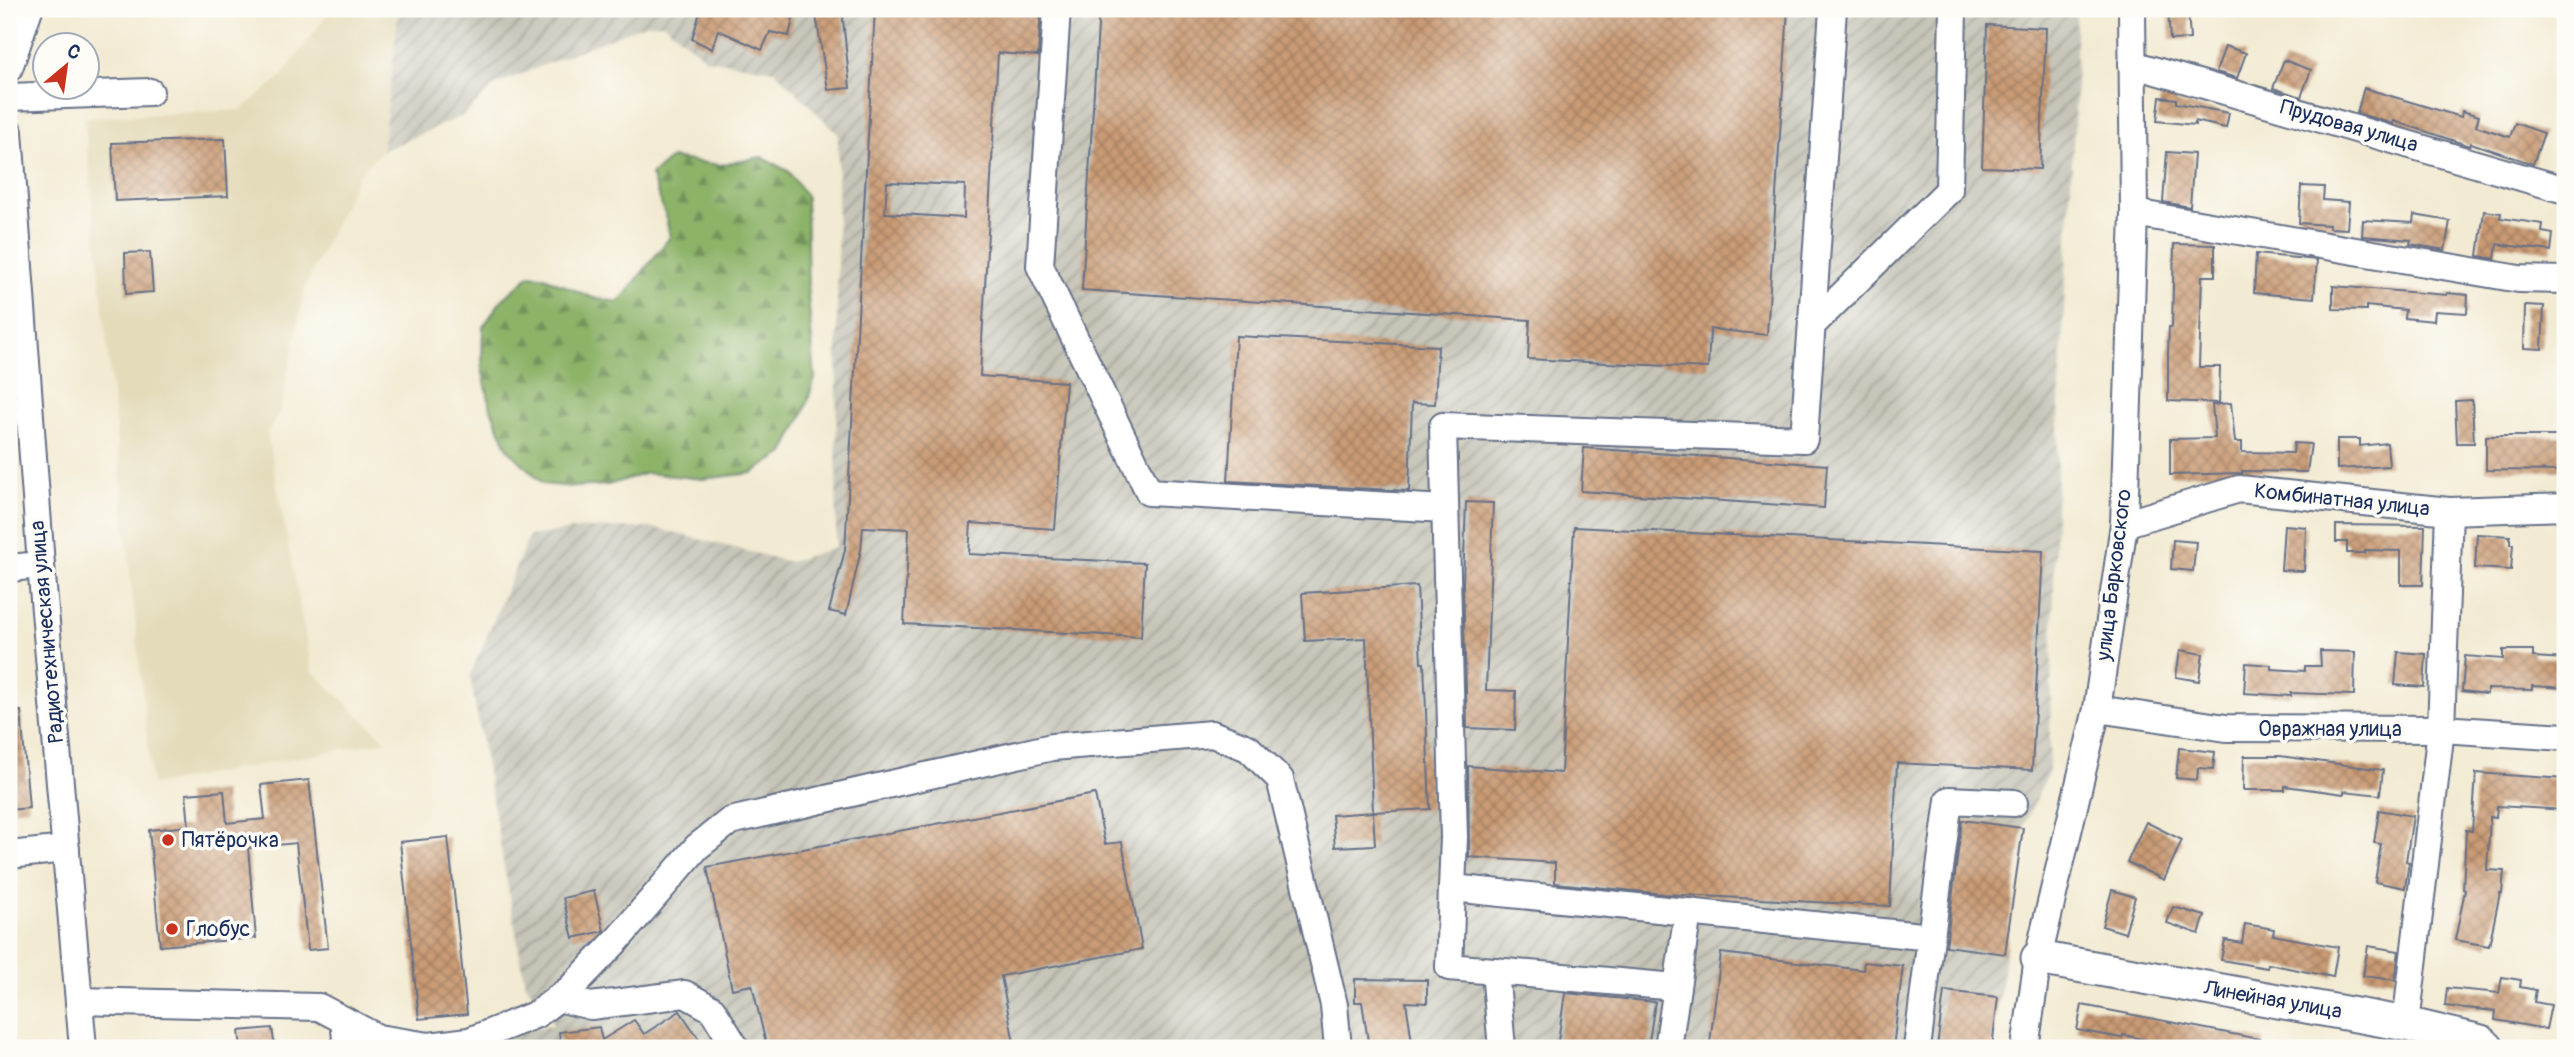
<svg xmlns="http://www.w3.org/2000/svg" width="2574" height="1057" font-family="Pangolin,sans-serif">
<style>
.built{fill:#e4dbba}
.industrial{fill:url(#industrial-furrows)}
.forest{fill:url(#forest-firs);stroke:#547164;stroke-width:2}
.building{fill:url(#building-cross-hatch);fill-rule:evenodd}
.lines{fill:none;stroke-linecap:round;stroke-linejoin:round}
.minor-casing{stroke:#667087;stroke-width:30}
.major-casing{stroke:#667087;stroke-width:37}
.minor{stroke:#fff;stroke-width:26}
.major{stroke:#fff;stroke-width:33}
.poi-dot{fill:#c8321e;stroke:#fdfcf7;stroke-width:2.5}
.labels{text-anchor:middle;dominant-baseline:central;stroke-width:7;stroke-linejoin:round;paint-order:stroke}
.street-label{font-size:21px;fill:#1b2f5e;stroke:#fdfcf7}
.poi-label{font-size:21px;fill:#1b2f5e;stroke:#fdfcf7;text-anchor:start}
</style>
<defs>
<pattern id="industrial-furrows" width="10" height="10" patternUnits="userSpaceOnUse" patternTransform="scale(1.75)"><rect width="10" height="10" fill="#c6c5b8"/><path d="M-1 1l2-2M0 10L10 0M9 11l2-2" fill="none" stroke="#a0a099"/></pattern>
<pattern id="forest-firs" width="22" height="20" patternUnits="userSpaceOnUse" patternTransform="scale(1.75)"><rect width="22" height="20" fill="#8db369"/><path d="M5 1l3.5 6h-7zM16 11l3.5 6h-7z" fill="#72925a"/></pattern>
<pattern id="building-cross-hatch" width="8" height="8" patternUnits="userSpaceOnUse" patternTransform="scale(1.75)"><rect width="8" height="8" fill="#ca9b74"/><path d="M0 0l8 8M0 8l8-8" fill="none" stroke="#a37f62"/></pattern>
</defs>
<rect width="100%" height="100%" fill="#fdfcf7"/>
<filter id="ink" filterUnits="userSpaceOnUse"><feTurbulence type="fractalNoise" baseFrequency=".0143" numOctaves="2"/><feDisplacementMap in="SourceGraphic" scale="14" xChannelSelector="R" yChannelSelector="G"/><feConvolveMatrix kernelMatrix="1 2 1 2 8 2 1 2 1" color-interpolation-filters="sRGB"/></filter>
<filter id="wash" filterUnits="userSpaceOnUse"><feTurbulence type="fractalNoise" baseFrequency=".00686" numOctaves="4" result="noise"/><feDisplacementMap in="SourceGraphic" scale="28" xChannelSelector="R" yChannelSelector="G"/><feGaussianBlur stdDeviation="1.57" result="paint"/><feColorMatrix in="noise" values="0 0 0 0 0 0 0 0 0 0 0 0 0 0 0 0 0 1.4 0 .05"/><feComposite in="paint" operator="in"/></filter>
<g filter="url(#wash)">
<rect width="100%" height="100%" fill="#f2ead2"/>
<polygon class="built" points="331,9 399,9 382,151 358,175 306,285 280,412 267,433 312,671 386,741 152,785 84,118 241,110 282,76"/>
<polygon class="industrial" points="399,9 2076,9 2076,90 2059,399 2049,770 2023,828 1992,1048 414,1048 554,1025 525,983 470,676 529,536 587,528 655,528 790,562 836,547 838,134 774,70 706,59 663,23 645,24 497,84 462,116 382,151"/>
<polygon class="forest" points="761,157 788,171 806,196 808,295 815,378 804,412 784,453 752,473 703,479 647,473 608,485 572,487 543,484 508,449 491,409 482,368 483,327 501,301 530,275 542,276 593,298 619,302 670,237 666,217 651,175 671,158 720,165"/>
<g id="blocks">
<g class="building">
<polygon points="701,9 795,9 789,36 770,32 762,50 718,30 712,49 692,39"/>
<polygon points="815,9 845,9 843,19 850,88 828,90"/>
<path d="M875 9H1041L1038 56 998 53 980 376 1066 382 1055 529 971 523 969 554 1145 563 1141 637 904 624 909 529 863 527 861 550 846 615 829 611 845 550ZM887 182 965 185 964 218 885 213Z"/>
<polygon points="1099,9 1788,9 1767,335 1710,329 1708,368 1528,359 1530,320 1082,290"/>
<polygon points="2168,9 2188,9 2190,39 2170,40"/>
<polygon points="1987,25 2046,28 2040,169 1982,167"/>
<polygon points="2225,46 2246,53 2237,78 2216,72"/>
<polygon points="2284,60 2311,70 2301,97 2273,88"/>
<polygon points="2364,88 2461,117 2462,111 2479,116 2476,126 2510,137 2515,123 2544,133 2533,164 2471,143 2470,146 2394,121 2393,124 2357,113"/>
<polygon points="2160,97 2176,99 2176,103 2229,113 2226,128 2195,121 2195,125 2157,121"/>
<polygon points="225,139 228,196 115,201 112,143"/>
<polygon points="2167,152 2194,154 2190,207 2163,202"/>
<polygon points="2301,186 2324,187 2323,200 2349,202 2347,229 2329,228 2329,225 2299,223"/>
<polygon points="2484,211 2501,213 2500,218 2543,224 2542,232 2553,234 2551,251 2497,244 2495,259 2478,256"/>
<polygon points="2414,215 2450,221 2445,250 2410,244 2411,240 2362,236 2363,220 2413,223"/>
<polygon points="2174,244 2215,245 2215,276 2202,276 2199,367 2220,367 2219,403 2168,401 2168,354 2169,327 2172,327"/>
<polygon points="150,252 153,292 126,294 125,253"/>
<polygon points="2256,254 2317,260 2314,298 2254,293"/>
<polygon points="2333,286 2447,295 2447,293 2468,295 2467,313 2435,311 2434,321 2404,318 2405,310 2366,306 2366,310 2333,309"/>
<polygon points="2525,305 2544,306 2542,349 2524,348"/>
<polygon points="1236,336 1438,346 1435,404 1412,403 1409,491 1228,481"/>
<polygon points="2472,400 2474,443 2457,443 2455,401"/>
<polygon points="2231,403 2235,442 2242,442 2242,452 2293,453 2294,443 2311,444 2307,472 2242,471 2242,473 2170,475 2170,439 2215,438 2212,405"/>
<polygon points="2486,436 2565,436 2565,471 2486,470"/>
<polygon points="2337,439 2360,439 2360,446 2387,443 2389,466 2337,469"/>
<polygon points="1584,448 1827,465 1824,508 1581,491"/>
<polygon points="1466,502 1493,503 1486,690 1516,691 1515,730 1467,728 1463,583"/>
<polygon points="2284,525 2306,527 2304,571 2281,570"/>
<polygon points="2336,525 2425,526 2423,585 2401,585 2401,551 2365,550 2365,553 2347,553 2347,542 2336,542"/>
<polygon points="1574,527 2043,551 2032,770 1897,763 1890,906 1664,894 1555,883 1555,863 1469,857 1468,766 1561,773"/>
<polygon points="2477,534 2510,536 2510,544 2513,544 2511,570 2475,568"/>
<polygon points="2173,540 2196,542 2193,571 2171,569"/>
<polygon points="1417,586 1421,663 1424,663 1430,809 1373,812 1366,638 1305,641 1302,593"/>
<polygon points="2180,650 2203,654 2199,681 2176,677"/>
<polygon points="2503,650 2533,650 2533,657 2565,659 2565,688 2532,686 2532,690 2487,689 2487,694 2462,691 2465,656 2503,659"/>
<polygon points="2320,651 2355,652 2354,695 2291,693 2291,696 2244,693 2246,663 2271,665 2271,669 2305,671 2305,666 2321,666"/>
<polygon points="2398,652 2426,654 2424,687 2395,685"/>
<polygon points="9,711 21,711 29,808 9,810"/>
<polygon points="2179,748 2215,752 2213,769 2198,768 2197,780 2176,778"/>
<polygon points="2244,756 2280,756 2383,770 2380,795 2344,791 2344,794 2285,786 2285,790 2243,790"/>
<polygon points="2476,773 2565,779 2565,810 2497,806 2496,818 2490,817 2487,870 2504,871 2502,893 2500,893 2489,946 2455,940 2465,890 2463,889 2466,830 2472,831"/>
<polygon points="309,780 328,948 308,950 296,843 248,848 256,938 160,946 149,830 189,826 186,794 224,791 227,823 265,819 261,785"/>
<polygon points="1095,794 1105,844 1122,842 1142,949 1001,976 1015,1048 767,1048 752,985 732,989 707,867"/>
<polygon points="2379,810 2413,816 2406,861 2409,862 2405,888 2375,882 2381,844 2374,843"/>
<polygon points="1373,812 1375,845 1335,847 1332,815"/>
<polygon points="1962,820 2023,828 2005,954 1946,946"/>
<polygon points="2146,822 2182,840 2164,880 2127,862"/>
<polygon points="448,837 467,1014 419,1019 400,842"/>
<polygon points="2112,890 2135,897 2125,933 2102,926"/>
<polygon points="594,891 604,931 573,938 563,898"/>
<polygon points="2173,907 2205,916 2199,934 2167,923"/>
<polygon points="2245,924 2274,929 2273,935 2338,947 2333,977 2268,964 2267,968 2221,960 2225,940 2242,943"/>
<polygon points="2368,946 2399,951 2395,980 2363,976"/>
<polygon points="1721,953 1863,970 1864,962 1903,966 1893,1048 1723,1048 1723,1045 1710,1043"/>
<polygon points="2502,977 2521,980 2520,987 2536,990 2534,1002 2551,1005 2546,1029 2495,1020 2496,1011 2445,1006 2447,988 2499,993"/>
<polygon points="1355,979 1427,980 1427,1003 1406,1002 1413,1048 1369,1048 1362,1002 1355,1002"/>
<polygon points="1944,991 1998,997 1992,1048 1937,1048"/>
<polygon points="1565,993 1655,1002 1648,1048 1557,1048"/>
<polygon points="2082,1005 2264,1040 2264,1048 2186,1048 2123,1035 2122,1038 2077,1030"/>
<polygon points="680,1011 705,1048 561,1048 559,1032 599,1027 602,1040 634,1020 644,1034"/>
<polygon points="272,1028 275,1048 241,1048 239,1031"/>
</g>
</g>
</g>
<g filter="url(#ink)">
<use href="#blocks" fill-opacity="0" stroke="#667087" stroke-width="2"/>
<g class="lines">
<defs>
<g id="minor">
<polyline points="1057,9 1040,266 1149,492 1445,509"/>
<polyline points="2132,64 2565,190"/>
<polyline points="9,68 29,9"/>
<polyline points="9,97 150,92"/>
<polyline points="9,132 41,565 83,1048"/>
<polyline points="2134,213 2519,279 2565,280"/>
<polyline points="1812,325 1949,190 1953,9"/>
<polyline points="2124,524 2239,489 2449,511 2565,507"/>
<polyline points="9,568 41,565"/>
<polyline points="2097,709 2226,728 2441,729 2565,737"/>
<polyline points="9,855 66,849"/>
<polyline points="1452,888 1931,937 1949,800 2014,803"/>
<polyline points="1495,971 1502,1048"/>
<polyline points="1676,987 1449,967 1454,837 1443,426 1804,439 1833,9"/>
<polyline points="558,998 591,1006 685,994 712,1009 736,1048"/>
<polyline points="79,1001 319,1007 378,1038 429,1046 469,1041 537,1014 570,989 618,939 697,847 730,821 1052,747 1212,734 1248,748 1280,779 1334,1005 1338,1048"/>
<polyline points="344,1020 347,1048"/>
<polyline points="2406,1024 2441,729 2449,511"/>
<polyline points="1668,1048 1688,912"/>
<polyline points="1917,1048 1931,937"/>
<polyline points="2025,1048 2038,958 2097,709 2124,524 2134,213 2132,9"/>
</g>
<polyline id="major" points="2038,958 2406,1024 2481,1042 2487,1048"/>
</defs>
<use href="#minor" class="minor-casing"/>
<use href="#major" class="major-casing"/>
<use href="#minor" class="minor"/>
<use href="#major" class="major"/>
</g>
</g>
<g class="poi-dot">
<circle cx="168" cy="840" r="7"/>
<circle cx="172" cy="929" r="7"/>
</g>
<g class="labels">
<g class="street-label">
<text transform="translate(2349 126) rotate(16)">Прудовая улица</text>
<text transform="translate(2342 500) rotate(6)">Комбинатная улица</text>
<text transform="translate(2114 575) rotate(-83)">улица Барковского</text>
<text transform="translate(47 632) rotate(-95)">Радиотехническая улица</text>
<text x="2330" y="729">Овражная улица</text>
<text transform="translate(2273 1000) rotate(10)">Линейная улица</text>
</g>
<g class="poi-label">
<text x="182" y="840">Пятёрочка</text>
<text x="186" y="929">Глобус</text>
</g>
</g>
<rect width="2574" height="1057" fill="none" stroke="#fdfcf7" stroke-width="35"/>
<g transform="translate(66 66) rotate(29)"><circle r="33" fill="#fdfcf7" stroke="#a3aaba" stroke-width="2"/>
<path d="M0-5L12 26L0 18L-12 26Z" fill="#c8321e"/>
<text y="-10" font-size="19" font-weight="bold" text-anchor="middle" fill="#1b2f5e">С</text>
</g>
</svg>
